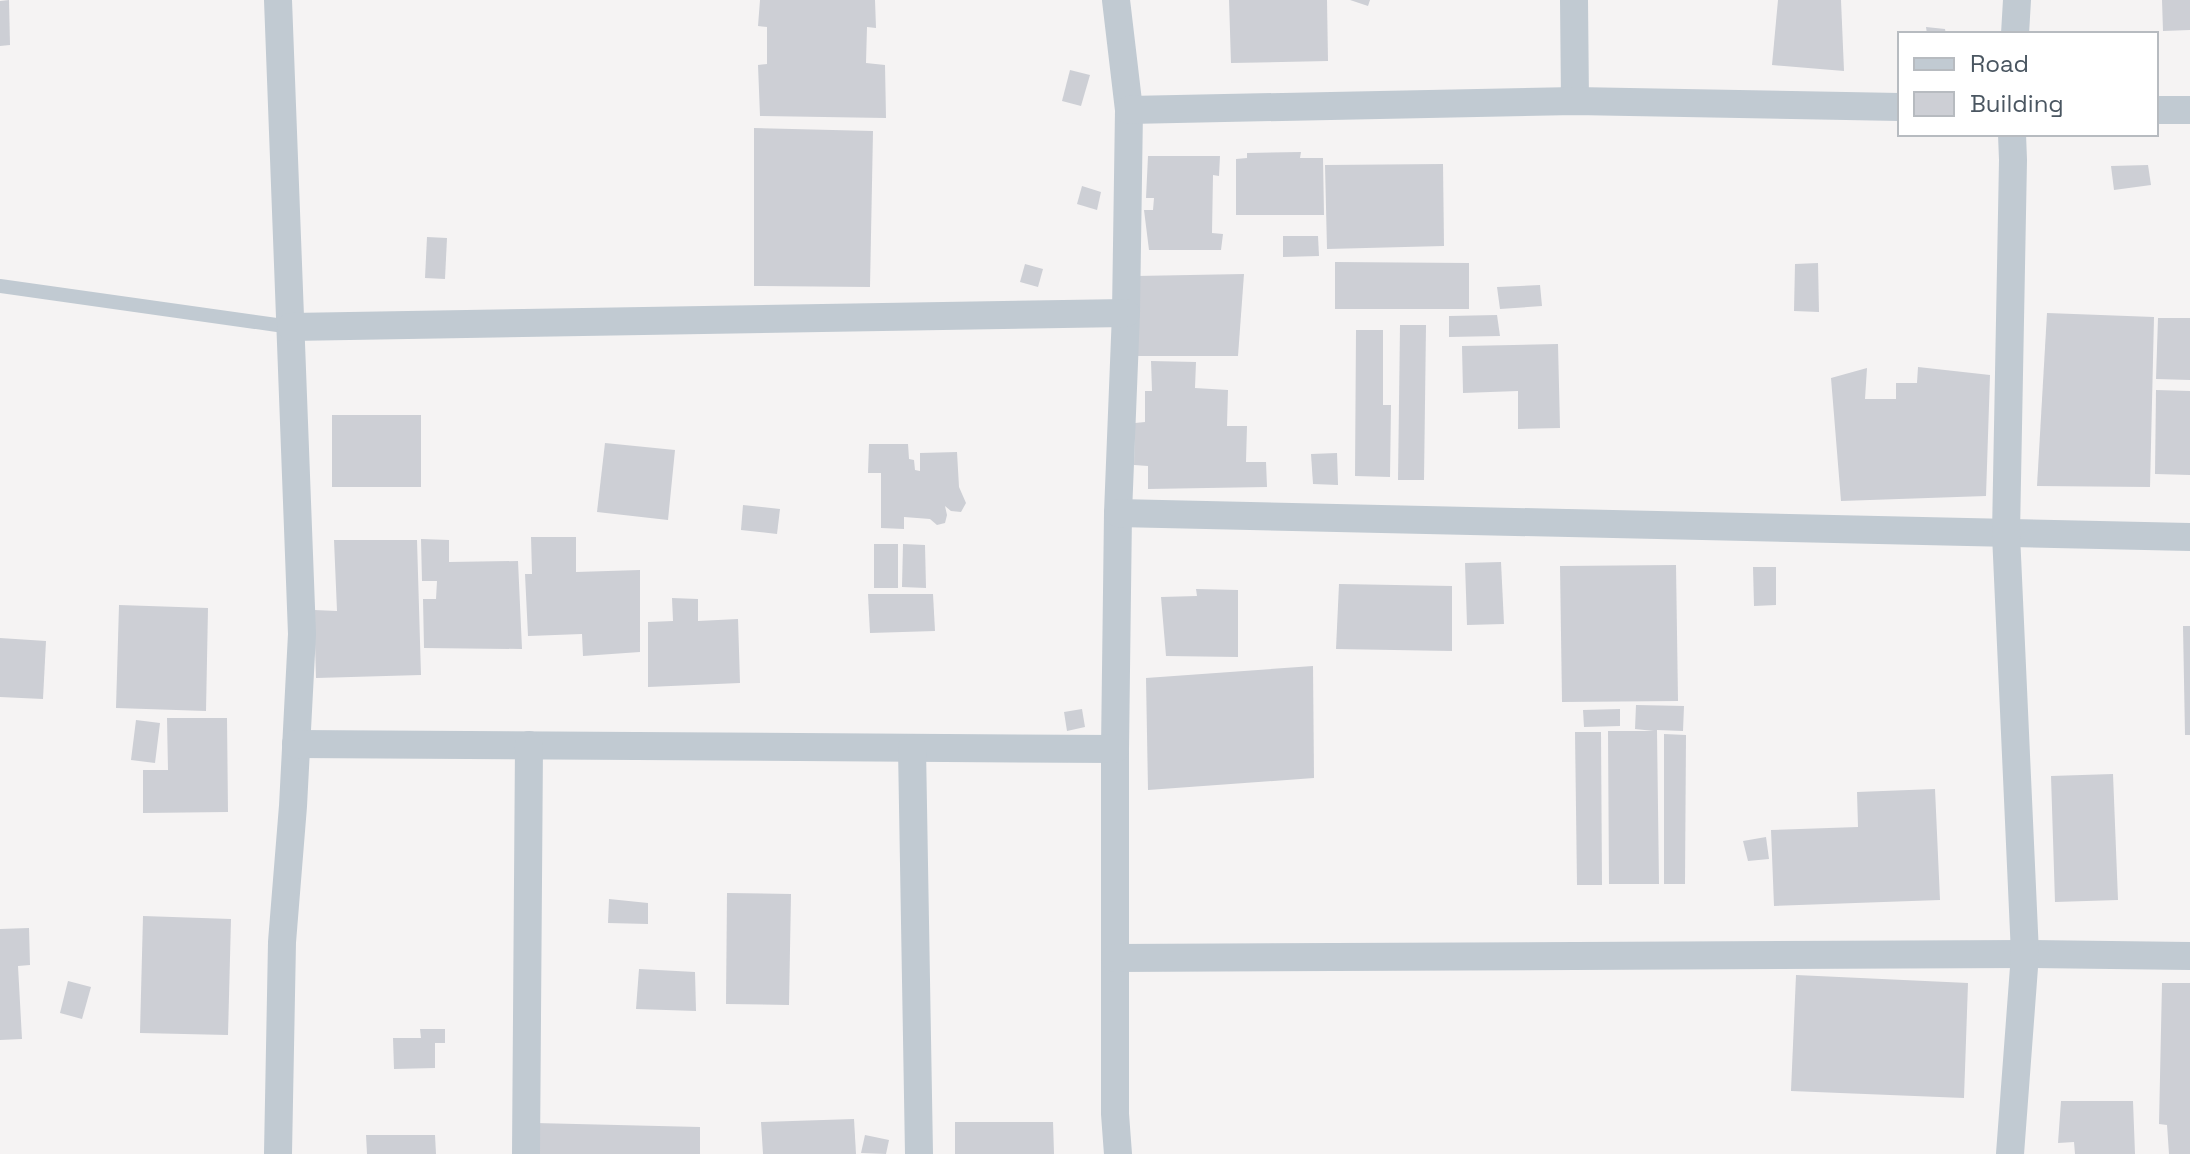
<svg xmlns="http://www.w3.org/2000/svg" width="2190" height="1154" font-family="'Space Grotesk',sans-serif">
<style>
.building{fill:#cdcfd5}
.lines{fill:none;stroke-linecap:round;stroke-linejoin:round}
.lane{stroke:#c1cad2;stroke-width:14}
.street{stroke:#c1cad2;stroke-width:28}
</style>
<rect width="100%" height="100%" fill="#f5f3f3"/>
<g class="building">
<polygon points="9,0 10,45 0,46 0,1"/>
<polygon points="760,0 875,0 876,28 867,27 866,63 885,65 886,118 760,116 758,65 767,64 767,27 758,26"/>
<polygon points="1229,0 1327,0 1328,61 1231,63"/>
<polygon points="1350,0 1370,0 1368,6"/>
<polygon points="1778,0 1841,0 1844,71 1772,65"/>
<polygon points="2162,0 2190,0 2190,30 2163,31"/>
<polygon points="1926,27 1945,29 1946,34 1927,34"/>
<polygon points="1070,70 1090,75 1081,106 1062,101"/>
<polygon points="754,128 873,131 870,287 754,286"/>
<polygon points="1301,152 1300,158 1323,158 1324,215 1236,215 1236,159 1247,158 1247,153"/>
<polygon points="1148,156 1220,156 1219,176 1213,175 1212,233 1223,234 1221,250 1149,250 1144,210 1153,210 1154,198 1146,198"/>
<polygon points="1443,164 1444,246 1327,249 1325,165"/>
<polygon points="2148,165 2151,185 2114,190 2111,166"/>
<polygon points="1082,186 1101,192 1097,210 1077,204"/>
<polygon points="1283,236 1318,236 1319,256 1283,257"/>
<polygon points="427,237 447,238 445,279 425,278"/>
<polygon points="1335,262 1469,263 1469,309 1335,309"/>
<polygon points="1818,263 1819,312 1794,311 1795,264"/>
<polygon points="1025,264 1043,269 1038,287 1020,282"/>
<polygon points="1244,274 1238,356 1135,356 1136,276"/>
<polygon points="1540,285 1542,306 1500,309 1497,287"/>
<polygon points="2047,313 2154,317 2150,487 2037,486"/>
<polygon points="1497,315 1500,336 1449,337 1449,316"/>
<polygon points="2158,318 2190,318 2190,380 2156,379"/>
<polygon points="1400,325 1426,325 1424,480 1398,480"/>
<polygon points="1356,330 1383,330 1383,405 1391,405 1390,477 1355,476"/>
<polygon points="1558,344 1560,428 1518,429 1518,391 1463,393 1462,346"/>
<polygon points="1151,361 1196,362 1195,388 1228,390 1227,426 1247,426 1246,462 1266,462 1267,487 1148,489 1148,466 1134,465 1135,423 1145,422 1145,391 1152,391"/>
<polygon points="1918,367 1990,375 1986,496 1841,501 1831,378 1867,368 1865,399 1896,399 1896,383 1917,383"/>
<polygon points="2156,390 2190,391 2190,475 2155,474"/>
<rect x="332" y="415" width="89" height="72"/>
<polygon points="605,443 675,450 668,520 597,512"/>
<polygon points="869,444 908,444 909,459 914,460 915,470 920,471 920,453 957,452 959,487 966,503 961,512 951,511 945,506 947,515 945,523 937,525 930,519 904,517 904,529 881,528 881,473 868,473"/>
<polygon points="1337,453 1338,485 1313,484 1311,454"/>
<polygon points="743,505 780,509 777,534 741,530"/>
<polygon points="531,537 576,537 576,572 640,570 640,652 583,656 582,634 528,636 525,574 532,574"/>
<polygon points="421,539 449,540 449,562 518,561 522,649 424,648 423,599 436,599 437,581 422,581"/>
<polygon points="334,540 417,540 421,675 316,678 314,610 337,611"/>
<rect x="874" y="544" width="24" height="44"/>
<polygon points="903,544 925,545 926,588 902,587"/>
<polygon points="1501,562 1504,624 1467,625 1465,563"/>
<polygon points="1676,565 1678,701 1562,702 1560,566"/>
<polygon points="1753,567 1776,567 1776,605 1754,606"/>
<polygon points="1339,584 1452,586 1452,651 1336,649"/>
<polygon points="1196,589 1238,590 1238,657 1166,656 1161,597 1197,596"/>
<polygon points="868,594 933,594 935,631 870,633"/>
<polygon points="672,598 698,599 698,621 738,619 740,683 648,687 648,622 673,621"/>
<polygon points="119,605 208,608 206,711 116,708"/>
<polygon points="2183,626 2190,626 2190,735 2185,735"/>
<polygon points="0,638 46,641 43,699 0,697"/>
<polygon points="1313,666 1314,778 1148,790 1146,678"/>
<polygon points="1636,705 1684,706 1683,731 1657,730 1659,884 1609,884 1608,731 1654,731 1635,729"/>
<polygon points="1082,709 1085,727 1067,731 1064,712"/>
<polygon points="1620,709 1620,726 1584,727 1583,710"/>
<polygon points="167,718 227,718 228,812 143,813 143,770 168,770"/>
<polygon points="136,720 160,723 155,763 131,760"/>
<polygon points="1575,732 1601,732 1602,885 1577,885"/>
<polygon points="1664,734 1686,735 1685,884 1664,884"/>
<polygon points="2113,774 2118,900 2055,902 2051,776"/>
<polygon points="1935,789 1940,900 1774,906 1771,830 1858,827 1857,792"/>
<polygon points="1766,837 1769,859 1748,861 1743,841"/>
<polygon points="727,893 791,894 789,1005 726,1004"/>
<polygon points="609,899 648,903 648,924 608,923"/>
<polygon points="143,916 231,919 228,1035 140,1033"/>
<polygon points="29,928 30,965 18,966 22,1039 0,1040 0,929"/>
<polygon points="639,969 695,972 696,1011 636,1009"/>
<polygon points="1796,975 1968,983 1964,1098 1791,1091"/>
<polygon points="68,981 91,987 82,1019 60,1013"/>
<polygon points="2162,983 2190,983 2190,1154 2169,1154 2167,1125 2159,1124"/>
<polygon points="420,1029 445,1029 445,1043 435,1043 435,1068 394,1069 393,1038 421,1038"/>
<polygon points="2061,1101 2133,1101 2135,1154 2075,1154 2074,1142 2058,1143"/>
<polygon points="854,1119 856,1154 763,1154 761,1122"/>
<polygon points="955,1122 1053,1122 1054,1154 955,1154"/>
<polygon points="535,1123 700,1127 700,1154 536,1154"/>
<polygon points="366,1135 435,1135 436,1154 367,1154"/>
<polygon points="865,1135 889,1140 886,1154 861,1153"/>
</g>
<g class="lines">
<polyline class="lane" points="0,286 291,327"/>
<g class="street">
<polyline points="278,0 302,634 293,806 282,942 278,1154"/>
<polyline points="1116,0 1129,110 1126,313 1118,513 1115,749 1115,1114 1118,1154"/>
<polyline points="1574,0 1575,101"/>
<polyline points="2015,34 2017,0"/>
<polyline points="1129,110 1575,101 1900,107"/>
<polyline points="2156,110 2190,110"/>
<polyline points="291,327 1126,313"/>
<polyline points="1118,513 2190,537"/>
<polyline points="296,744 1115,749"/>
<polyline points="912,748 919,1154"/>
<polyline points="1115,958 2025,954 2190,956"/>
<polyline points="526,1154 529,745"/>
<polyline points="2010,1154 2025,954 2006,534 2013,160 2012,134"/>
</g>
</g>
<rect x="1898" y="32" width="260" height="104" fill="#ffffff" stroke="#b7bbc0" stroke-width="2"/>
<rect x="1914" y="58" width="40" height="12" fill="#c1cad2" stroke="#b7bbc0" stroke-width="2"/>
<text x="1970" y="72" font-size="24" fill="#4a5661">Road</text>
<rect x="1914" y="92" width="40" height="24" fill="#cdcfd5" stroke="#b7bbc0" stroke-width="2"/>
<text x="1970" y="112" font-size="24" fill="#4a5661">Building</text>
</svg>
